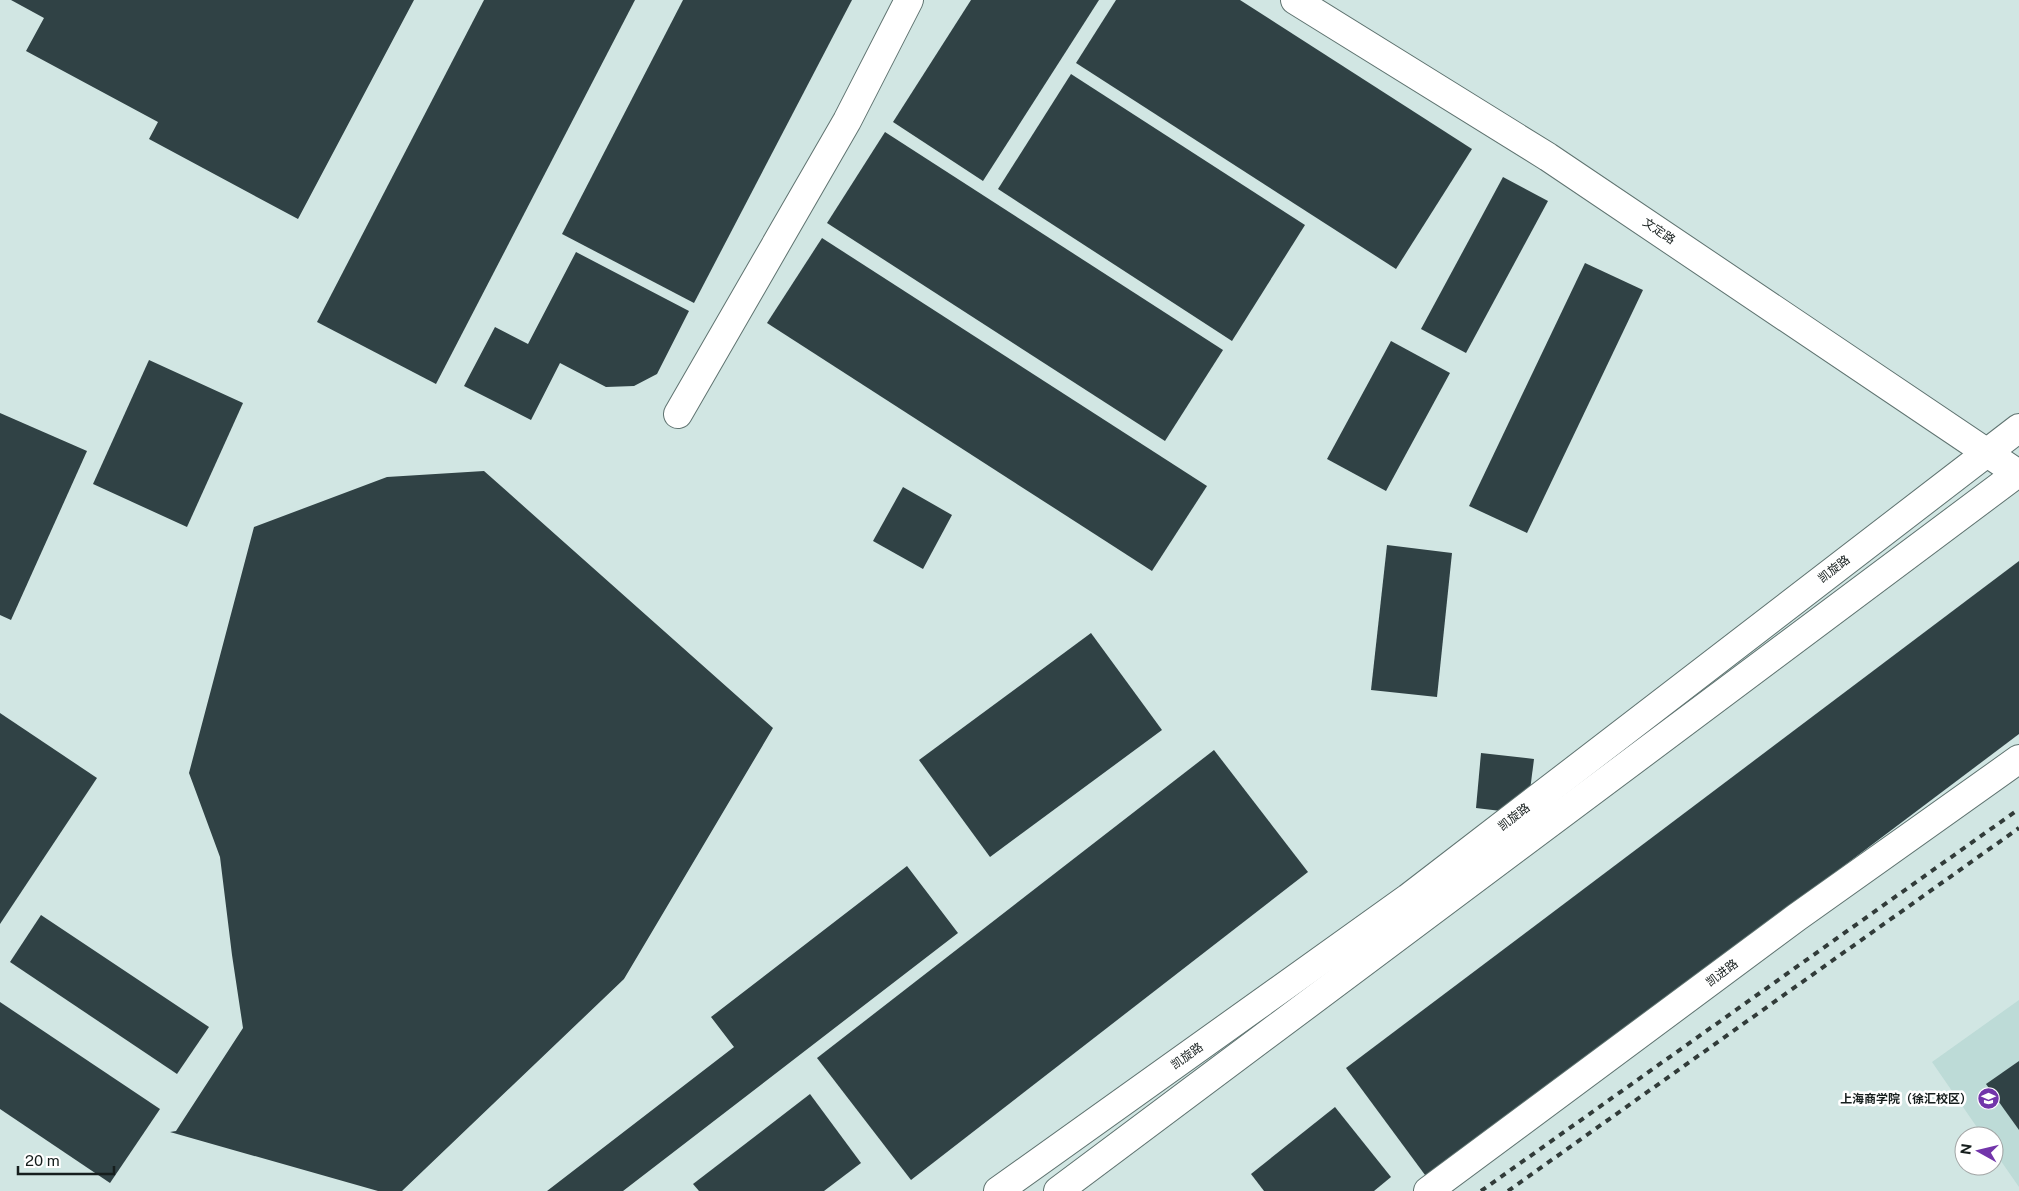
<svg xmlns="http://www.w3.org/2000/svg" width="2019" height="1191" font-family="'Public Sans','Noto Sans SC',sans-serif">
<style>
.built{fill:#bddbd7}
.building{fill:#304245}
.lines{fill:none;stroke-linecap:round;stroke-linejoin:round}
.street-casing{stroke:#5f7370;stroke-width:30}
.secondary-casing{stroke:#5f7370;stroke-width:30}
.street{stroke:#fff;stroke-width:28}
.secondary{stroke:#fff;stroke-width:28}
.rail{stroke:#313b39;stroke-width:4;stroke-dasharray:6 6;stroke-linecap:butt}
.labels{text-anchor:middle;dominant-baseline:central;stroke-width:5;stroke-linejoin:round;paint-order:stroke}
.street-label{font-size:12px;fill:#161e1d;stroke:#fff}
.poi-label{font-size:12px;font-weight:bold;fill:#161e1d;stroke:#fff;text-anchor:end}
</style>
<rect width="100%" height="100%" fill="#d1e6e3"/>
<polygon class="built" points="2019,1000 2019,1187 1994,1151 1994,1136 1983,1136 1932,1062"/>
<g class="building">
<polygon points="11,0 414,0 298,219 149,139 158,122 26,51 44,18"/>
<polygon points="484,0 635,0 436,384 317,322"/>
<polygon points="683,0 852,0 694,303 562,234"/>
<polygon points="971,0 1099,0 983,181 893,122"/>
<polygon points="1116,0 1240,0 1472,149 1396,269 1076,63"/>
<polygon points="1071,74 1305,225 1232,341 998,189"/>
<polygon points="885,132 1223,350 1165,441 827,223"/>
<polygon points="1503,177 1548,201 1466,353 1421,329"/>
<polygon points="822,238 1207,486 1152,571 767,323"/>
<polygon points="576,252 689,311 657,374 634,386 606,387 560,363 531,420 464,386 495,327 528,344"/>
<polygon points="1585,263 1643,290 1527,533 1469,506"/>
<polygon points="1391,341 1450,373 1386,491 1327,459"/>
<polygon points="149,360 243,403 187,527 93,484"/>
<polygon points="0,413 87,451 11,620 0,615"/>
<polygon points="484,471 773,728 624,979 402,1191 378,1191 170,1132 176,1131 243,1028 232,955 220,857 189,773 254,527 387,477"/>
<polygon points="903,487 952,515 923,569 873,541"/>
<polygon points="1387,545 1452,553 1437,697 1371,690"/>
<polygon points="2019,561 2019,734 1428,1179 1346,1068"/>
<polygon points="1091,633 1162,730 990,857 919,760"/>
<polygon points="0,713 97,778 0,924"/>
<polygon points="1214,750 1308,872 911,1180 817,1058"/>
<polygon points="1481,753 1534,759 1527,814 1476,808"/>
<polygon points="907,866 958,933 623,1191 547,1191 734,1047 711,1017"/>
<polygon points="41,915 209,1027 177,1074 10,962"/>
<polygon points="0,1002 160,1109 110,1183 0,1109"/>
<polygon points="2019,1061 2019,1130 1986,1084"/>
<polygon points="810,1094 861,1163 824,1191 699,1191 693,1184"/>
<polygon points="1335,1107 1391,1177 1374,1191 1264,1191 1251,1174"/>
</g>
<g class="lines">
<defs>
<g id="street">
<polyline points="1295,0 1548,157 2017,473"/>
<polyline points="678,414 847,121 909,0"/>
<polyline points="1428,1191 1797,917 2019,759"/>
</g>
<g id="secondary">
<polyline points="998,1191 1408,898 2019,428"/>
<polyline points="1058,1191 2019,472"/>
</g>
</defs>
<use href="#street" class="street-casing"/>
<use href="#secondary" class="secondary-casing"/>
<use href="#street" class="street"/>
<use href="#secondary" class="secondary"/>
<g class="rail">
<polyline points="1481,1191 2019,809"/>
<polyline points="1508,1191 2019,828"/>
</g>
</g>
<defs>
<symbol id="university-disc" viewBox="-11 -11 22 22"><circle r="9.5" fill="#7235aa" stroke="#fff"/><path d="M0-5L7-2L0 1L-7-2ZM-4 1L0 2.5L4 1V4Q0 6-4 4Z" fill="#fff"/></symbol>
</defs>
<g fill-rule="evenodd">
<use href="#university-disc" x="1976" y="1086" width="25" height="25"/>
</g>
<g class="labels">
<g class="street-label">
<text transform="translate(1659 231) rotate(34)">文定路</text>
<text transform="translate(1834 569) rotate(-38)">凯旋路</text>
<text transform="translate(1514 817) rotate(-38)">凯旋路</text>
<text transform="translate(1722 973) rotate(-37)">凯进路</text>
<text transform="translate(1187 1056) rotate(-36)">凯旋路</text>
</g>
<g class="poi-label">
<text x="1972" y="1099">上海商学院（徐汇校区）</text>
</g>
</g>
<g transform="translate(1979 1151) rotate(278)"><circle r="24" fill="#ffffff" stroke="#a2a5a5"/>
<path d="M0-4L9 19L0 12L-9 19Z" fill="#7235aa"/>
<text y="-8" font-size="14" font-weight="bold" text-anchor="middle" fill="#161e1d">N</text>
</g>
<path d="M18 1166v8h96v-8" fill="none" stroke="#161e1d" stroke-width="2.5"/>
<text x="25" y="1166" font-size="15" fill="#161e1d" stroke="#ffffff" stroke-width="4" paint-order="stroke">20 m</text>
</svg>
